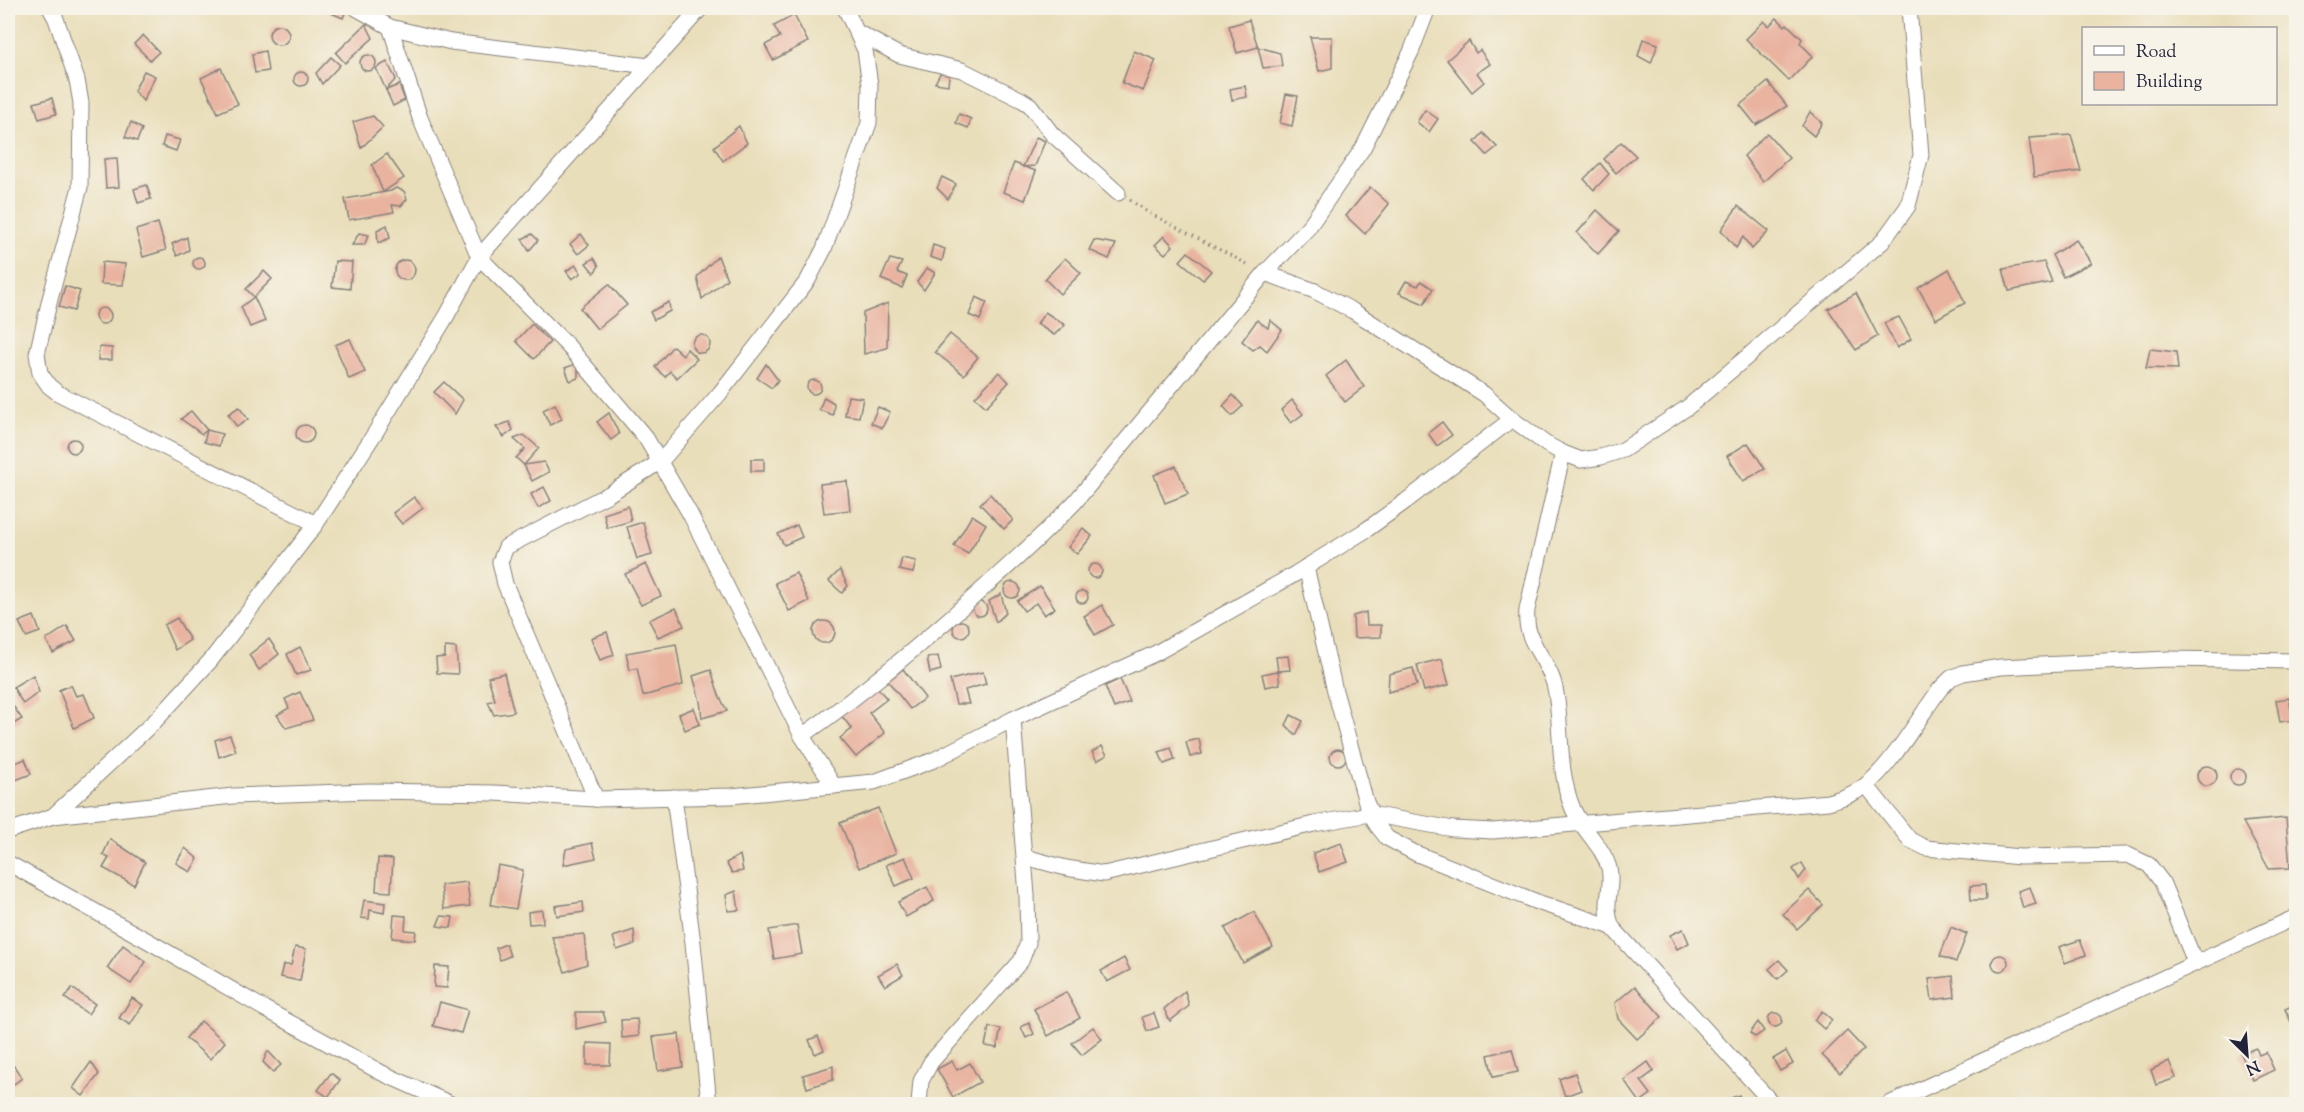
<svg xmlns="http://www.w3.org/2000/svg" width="2304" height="1112" font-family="'Sorts Mill Goudy',serif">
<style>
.building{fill:#e9b3a0}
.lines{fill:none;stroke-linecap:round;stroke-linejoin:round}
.minor-casing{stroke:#86807a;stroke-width:17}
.path{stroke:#86807a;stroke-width:3;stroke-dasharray:1.5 4.5;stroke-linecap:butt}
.minor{stroke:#fff;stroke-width:15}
</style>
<rect width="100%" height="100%" fill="#f7f3e8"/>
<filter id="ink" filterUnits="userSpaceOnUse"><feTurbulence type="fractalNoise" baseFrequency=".0167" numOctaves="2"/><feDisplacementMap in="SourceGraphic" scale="12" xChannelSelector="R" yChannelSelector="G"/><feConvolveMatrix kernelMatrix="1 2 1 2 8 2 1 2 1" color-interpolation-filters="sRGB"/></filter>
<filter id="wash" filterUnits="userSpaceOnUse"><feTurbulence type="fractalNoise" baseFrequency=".008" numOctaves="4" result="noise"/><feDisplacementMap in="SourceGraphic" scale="24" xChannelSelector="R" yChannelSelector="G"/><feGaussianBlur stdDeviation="1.35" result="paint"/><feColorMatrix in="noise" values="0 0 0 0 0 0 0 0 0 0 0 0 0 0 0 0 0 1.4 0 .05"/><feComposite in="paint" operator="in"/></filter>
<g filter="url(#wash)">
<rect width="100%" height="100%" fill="#e9deba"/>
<g id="blocks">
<g class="building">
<polygon points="331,8 347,8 343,18 329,12"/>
<polygon points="794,15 808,42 773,60 765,45 780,37 774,26"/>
<polygon points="1777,18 1785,26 1787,24 1802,39 1800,43 1813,56 1789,81 1746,39 1764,21 1769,26"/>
<polygon points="1249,20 1258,47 1237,53 1229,26"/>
<polygon points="366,24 373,38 345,63 336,53"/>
<circle cx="279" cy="35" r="10"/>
<polygon points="143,35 159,52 150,60 134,44"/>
<polygon points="1310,37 1332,37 1332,68 1319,71"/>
<polygon points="1643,39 1658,44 1651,63 1638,56"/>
<polygon points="1469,41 1476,53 1480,50 1490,64 1477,73 1484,82 1472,92 1447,60"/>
<polygon points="1258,47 1280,53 1282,66 1263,68"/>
<polygon points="265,51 268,71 255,73 252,54"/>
<polygon points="1134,51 1156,60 1143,91 1122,83"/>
<circle cx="368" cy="63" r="8"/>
<polygon points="331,57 340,65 322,84 316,73"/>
<polygon points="387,62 396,79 386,90 376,68"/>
<polygon points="221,68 238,104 218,113 201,78"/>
<polygon points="144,71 155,76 143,101 134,91"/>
<circle cx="301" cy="79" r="7"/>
<polygon points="941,72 949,76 948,85 935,83"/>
<polygon points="1768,82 1787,106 1756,125 1740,105"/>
<polygon points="399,85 405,100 393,106 386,90"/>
<polygon points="1245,86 1247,97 1232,100 1230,89"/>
<polygon points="1286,94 1298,96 1292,126 1280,123"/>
<polygon points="52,98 56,114 39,119 34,103"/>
<polygon points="1425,110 1438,119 1429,132 1417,122"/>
<polygon points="1810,112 1822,123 1814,136 1802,126"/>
<polygon points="959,114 971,119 968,128 956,123"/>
<polygon points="373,116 383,127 361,148 353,122"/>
<polygon points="131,122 142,129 137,141 125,137"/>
<polygon points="739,126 747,143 723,161 714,147"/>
<polygon points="1483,133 1497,147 1487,155 1475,142"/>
<polygon points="1767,133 1789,158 1763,182 1744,156"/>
<polygon points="2071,135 2081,171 2034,177 2029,138"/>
<polygon points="165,136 180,140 176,151 162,146"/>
<polygon points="1036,137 1045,141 1035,166 1023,167"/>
<polygon points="1621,142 1636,156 1616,173 1604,159"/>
<polygon points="387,154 404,178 383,192 372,165"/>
<polygon points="117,158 119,187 106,188 104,159"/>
<polygon points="1014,163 1036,171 1025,200 1003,192"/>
<polygon points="1600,163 1609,174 1594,190 1584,179"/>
<polygon points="942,177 956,184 948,199 937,188"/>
<polygon points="147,185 151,199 138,203 134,189"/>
<polygon points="1370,187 1389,204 1365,234 1346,216"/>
<polygon points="396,188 404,191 407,199 401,206 392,205 394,212 349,220 345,199 391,191"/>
<polygon points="1738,206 1769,231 1752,249 1743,237 1736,248 1721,230"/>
<polygon points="1597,210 1619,231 1598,254 1577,233"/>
<polygon points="158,223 166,250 143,257 136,230"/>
<polygon points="387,225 390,238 378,243 377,230"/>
<polygon points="359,233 369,235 364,245 352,245"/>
<polygon points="532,234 538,240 529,251 522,239"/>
<polygon points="581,234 589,245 578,254 570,244"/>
<polygon points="1164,236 1173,246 1165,254 1155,245"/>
<polygon points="187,237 189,250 177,256 172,244"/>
<polygon points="1094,240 1116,244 1109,259 1089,250"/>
<polygon points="2076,240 2091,263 2063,277 2052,255"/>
<polygon points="933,245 945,249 942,261 930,257"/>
<polygon points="1188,252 1211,271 1203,280 1180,261"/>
<polygon points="718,256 727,279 702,299 697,277"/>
<circle cx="199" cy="263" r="6"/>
<polygon points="594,258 599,266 594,273 586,263"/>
<polygon points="1065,258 1081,273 1060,294 1045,279"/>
<polygon points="890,259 902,262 897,272 907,276 902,288 881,279"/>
<circle cx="405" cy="270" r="10"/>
<polygon points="335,261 352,262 350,289 332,287"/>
<polygon points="102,262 125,264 123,285 101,284"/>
<polygon points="2044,262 2052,282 2009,291 2003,269"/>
<polygon points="576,265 581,273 572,279 566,271"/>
<polygon points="927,268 935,273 924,290 917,282"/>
<polygon points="1949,269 1965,303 1936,319 1918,288"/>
<polygon points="264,271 272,279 254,297 246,289"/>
<polygon points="1406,281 1418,286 1421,281 1433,289 1424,304 1399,293"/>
<polygon points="609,284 627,305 597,329 580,308"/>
<polygon points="65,286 80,291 74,311 59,307"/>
<polygon points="1856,293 1878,336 1856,350 1828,309"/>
<polygon points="254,297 265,321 250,327 241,307"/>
<polygon points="976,297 987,302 980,320 969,315"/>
<polygon points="669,302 670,311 654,320 650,312"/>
<polygon points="888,303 887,348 864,354 863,313"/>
<circle cx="103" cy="316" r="8"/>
<polygon points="1045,312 1065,325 1054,335 1037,324"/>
<polygon points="1899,317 1911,339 1897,348 1884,323"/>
<polygon points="1257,320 1268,328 1270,320 1282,330 1267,351 1260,345 1253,350 1242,341"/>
<polygon points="532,324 550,342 534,359 516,341"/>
<polygon points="950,334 978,357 964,375 935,352"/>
<circle cx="701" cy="344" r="9"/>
<polygon points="350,339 365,372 349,379 335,345"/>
<polygon points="673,346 683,355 687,349 697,359 677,378 670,371 665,377 655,367"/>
<polygon points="99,347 112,348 112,360 98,360"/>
<polygon points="2150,349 2176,352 2178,369 2146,368"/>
<polygon points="1346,360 1364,387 1345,402 1326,376"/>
<polygon points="578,363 578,378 570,381 565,368"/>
<polygon points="766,364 778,380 772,388 757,378"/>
<polygon points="999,372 1009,382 986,407 975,397"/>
<circle cx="814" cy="387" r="7"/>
<polygon points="444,382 463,400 455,414 434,392"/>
<polygon points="1233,395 1243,406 1232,416 1223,406"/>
<polygon points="848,396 863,398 859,417 845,415"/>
<polygon points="824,397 834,403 833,415 819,410"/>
<polygon points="1292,400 1303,414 1291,423 1281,410"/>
<polygon points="555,404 562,419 550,425 543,410"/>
<polygon points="239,407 248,419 237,427 228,414"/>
<polygon points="878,407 890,412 882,428 871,423"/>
<polygon points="191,411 207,430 202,434 181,419"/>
<polygon points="609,413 619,434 611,440 597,422"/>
<polygon points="509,422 513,430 504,437 496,427"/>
<polygon points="1442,422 1452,435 1437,446 1428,433"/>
<circle cx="305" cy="434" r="9"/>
<polygon points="207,430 222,434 219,446 204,442"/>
<polygon points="524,435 539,448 524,465 516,458 525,449 514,439"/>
<circle cx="74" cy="446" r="7"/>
<polygon points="1748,443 1765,469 1743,481 1727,456"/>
<rect x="751" y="459" width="13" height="12"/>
<polygon points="544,462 549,472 532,481 524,465"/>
<polygon points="1176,466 1188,494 1165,503 1154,475"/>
<polygon points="847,481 850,510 824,513 820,484"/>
<polygon points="544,487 551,501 538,508 531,494"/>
<polygon points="990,494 1013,520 1004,529 980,504"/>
<polygon points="414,497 423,508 402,524 393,513"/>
<polygon points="628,506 631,521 607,528 604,514"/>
<polygon points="972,515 986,524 968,554 954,546"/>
<polygon points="643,522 652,555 637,559 627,527"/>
<polygon points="797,525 802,537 784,545 778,534"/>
<polygon points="1083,528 1092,536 1077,554 1068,547"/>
<polygon points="902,558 916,561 913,573 899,570"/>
<polygon points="646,564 661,596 641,605 625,574"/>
<circle cx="1095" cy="571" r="7"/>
<polygon points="840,570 848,586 842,593 829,581"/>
<polygon points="796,573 809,601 789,611 775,583"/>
<circle cx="1012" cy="590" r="8"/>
<polygon points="1040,586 1055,608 1044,615 1036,603 1024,611 1017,601"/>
<circle cx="1082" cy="597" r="6"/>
<polygon points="1001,594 1006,613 996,622 989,601"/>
<circle cx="980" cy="609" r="7"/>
<polygon points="1102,605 1113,625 1095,635 1084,616"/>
<polygon points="676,608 684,626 658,637 649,620"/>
<polygon points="1366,612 1367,625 1381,625 1381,637 1354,638 1353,616"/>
<polygon points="34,616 40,632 26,637 19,622"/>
<polygon points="177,618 190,640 175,650 164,625"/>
<circle cx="961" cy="629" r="8"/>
<circle cx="824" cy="632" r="11"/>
<polygon points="67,626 76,641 53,653 46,640"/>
<polygon points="607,632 614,655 600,660 591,638"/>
<polygon points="269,639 279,654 259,670 249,655"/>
<polygon points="676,644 683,685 643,696 637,668 630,670 626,653"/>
<polygon points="300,647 311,670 296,675 287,654"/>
<polygon points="445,647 456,648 458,674 437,673 436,658 445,657"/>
<polygon points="938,656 941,670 930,673 927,658"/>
<polygon points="1288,656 1290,670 1278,671 1276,657"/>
<polygon points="1442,659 1449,685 1424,691 1417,665"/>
<polygon points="1413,668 1417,685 1388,692 1389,674"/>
<polygon points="903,669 925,698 910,709 888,681"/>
<polygon points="711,670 719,695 727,711 702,718 700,701 693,676"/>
<polygon points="1278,671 1280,684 1265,687 1262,674"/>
<polygon points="983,672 986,684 965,690 969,704 956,704 950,680"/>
<polygon points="504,673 514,712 494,715 488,702 495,700 488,677"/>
<polygon points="33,675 39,692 23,704 13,687"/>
<polygon points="1120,679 1130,702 1114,708 1105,686"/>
<polygon points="71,685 76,696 84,694 94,718 74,728 59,690"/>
<polygon points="876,686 887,699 869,713 885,733 856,757 840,738 852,729 841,715"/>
<polygon points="300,692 313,720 286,728 277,715 289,708 285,699"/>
<polygon points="2289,698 2293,720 2280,722 2276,700"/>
<polygon points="11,703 22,719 10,726 8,722 8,705"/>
<polygon points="694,708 700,724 685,730 679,714"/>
<polygon points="1291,715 1303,721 1296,735 1286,725"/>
<polygon points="230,735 236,751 219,757 215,740"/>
<polygon points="1199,739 1202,754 1190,757 1186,742"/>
<polygon points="1102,746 1107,755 1097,761 1092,752"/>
<polygon points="1171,748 1175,760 1164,764 1159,752"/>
<circle cx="1338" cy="757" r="8"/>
<polygon points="25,759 31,774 8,783 8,766"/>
<circle cx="2207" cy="776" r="10"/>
<circle cx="2238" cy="777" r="8"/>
<polygon points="878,808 896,853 859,868 840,823"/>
<polygon points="2286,818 2290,868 2269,869 2243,822"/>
<polygon points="110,839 145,862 134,885 103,868 109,858 103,855"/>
<polygon points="592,843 596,858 563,865 566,849"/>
<polygon points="1341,843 1348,862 1319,872 1313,853"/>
<polygon points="185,848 198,859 190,872 176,863"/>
<polygon points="740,855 743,871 732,873 726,863"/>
<polygon points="905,857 914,878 896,886 886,865"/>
<polygon points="378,858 393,859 391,892 376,891"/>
<polygon points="1802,863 1806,870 1799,879 1793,869"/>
<polygon points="498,865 523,870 516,909 491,905"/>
<polygon points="467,882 470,906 444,909 441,885"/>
<polygon points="1985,885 1986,900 1971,900 1970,886"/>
<polygon points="927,887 934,901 906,917 898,902"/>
<polygon points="2030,887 2036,904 2023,908 2018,891"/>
<polygon points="1809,890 1823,905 1797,929 1783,914"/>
<polygon points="736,891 739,910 728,911 726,895"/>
<polygon points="364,900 385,903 384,913 370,910 369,919 361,918"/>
<polygon points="583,902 584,912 557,916 555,906"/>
<polygon points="542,910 543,923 529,924 528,912"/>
<polygon points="1254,912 1273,947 1243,963 1225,928"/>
<polygon points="394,915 406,916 405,930 416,931 415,940 392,938"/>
<polygon points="441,916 453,917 451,928 437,926"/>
<polygon points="797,925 802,954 774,959 769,930"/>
<polygon points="1951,927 1967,934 1956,962 1940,956"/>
<polygon points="1683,929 1689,943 1677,949 1670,935"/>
<polygon points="634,930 635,944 617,950 613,937"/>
<polygon points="584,934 587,964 565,972 552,937"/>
<polygon points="2080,940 2086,955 2065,963 2059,947"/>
<polygon points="506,944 510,956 500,960 496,948"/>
<polygon points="123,945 146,962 131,984 107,968"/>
<polygon points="295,947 306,949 300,981 280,977 283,965 291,965"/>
<circle cx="2000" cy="963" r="8"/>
<polygon points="1124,958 1130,970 1107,982 1101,971"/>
<polygon points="1779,960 1788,970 1778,979 1769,969"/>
<polygon points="897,964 903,975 885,986 878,975"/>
<polygon points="435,966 449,967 447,988 434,987"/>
<polygon points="1953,976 1955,997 1932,1000 1929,979"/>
<polygon points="1635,986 1662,1017 1637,1039 1618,1019 1615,1003"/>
<polygon points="72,988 95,1004 88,1014 65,998"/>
<polygon points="1185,991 1189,1006 1170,1021 1164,1009"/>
<polygon points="1066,992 1080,1018 1048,1036 1034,1009"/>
<polygon points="132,998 143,1005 130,1025 119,1018"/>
<polygon points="440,1002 468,1010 461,1033 433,1026"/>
<polygon points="2296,1004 2296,1033 2285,1009"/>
<polygon points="1822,1011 1832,1020 1824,1029 1814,1020"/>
<polygon points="576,1012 603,1012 606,1022 576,1029"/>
<circle cx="1775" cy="1020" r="7"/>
<polygon points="1154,1013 1159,1027 1147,1031 1142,1017"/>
<polygon points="637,1019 639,1036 622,1038 621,1020"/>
<polygon points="201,1021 225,1042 210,1059 186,1038"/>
<polygon points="1758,1022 1764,1031 1755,1037 1750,1033"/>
<polygon points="1029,1023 1034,1034 1026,1038 1021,1027"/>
<polygon points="989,1027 1001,1029 997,1048 985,1046"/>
<polygon points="1093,1027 1102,1039 1082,1055 1072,1043"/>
<polygon points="1847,1031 1864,1049 1840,1073 1822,1055"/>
<polygon points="679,1034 683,1067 658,1071 653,1037"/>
<polygon points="818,1036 824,1050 815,1054 809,1040"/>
<polygon points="587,1043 611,1044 610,1065 587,1065"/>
<polygon points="2256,1048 2259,1055 2266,1052 2274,1070 2253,1080 2241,1054"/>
<polygon points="1512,1049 1518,1072 1493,1077 1488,1055"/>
<polygon points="268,1051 281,1065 273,1072 263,1062"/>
<polygon points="1786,1051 1793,1064 1780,1071 1773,1059"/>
<polygon points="952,1061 957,1070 970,1063 980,1082 953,1097 937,1069"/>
<polygon points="2169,1061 2176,1078 2156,1085 2151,1070"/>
<polygon points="91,1062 99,1074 83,1096 73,1088"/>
<polygon points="1648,1062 1654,1071 1641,1081 1651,1094 1640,1102 1624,1080"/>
<polygon points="14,1066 22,1078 11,1086 8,1080 8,1070"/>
<polygon points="833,1066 833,1080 807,1088 803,1075"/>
<polygon points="331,1073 340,1080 328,1097 318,1090"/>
<polygon points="1575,1073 1581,1090 1565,1096 1559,1079"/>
<polygon points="1739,1095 1743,1104 1726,1104 1726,1100"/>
</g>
</g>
</g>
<g filter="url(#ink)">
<use href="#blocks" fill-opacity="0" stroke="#86807a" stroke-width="1.5"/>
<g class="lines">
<defs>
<g id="minor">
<polyline points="50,8 56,19 77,80 81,103 80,187 50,299 37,354 40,373 49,386 58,393 316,524"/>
<polyline points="356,8 390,27 451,42 649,66"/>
<polyline points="390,27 420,118 479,257 569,347 646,438 690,514 802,736 834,786"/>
<polyline points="857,32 899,55 962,70 1022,100 1030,105 1052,134 1118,193"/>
<polyline points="1265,273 1315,291 1353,311 1484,394 1512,419 1546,444 1563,453 1581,460 1601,457 1623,450 1688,407 1882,242 1908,206 1921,155 1909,8"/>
<path d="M1563 453 1527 610C1524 640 1542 652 1552 678 1556 687 1557 699 1558 709 1561 741 1560 779 1573 809 1582 830 1603 846 1609 868 1614 889 1602 902 1612 927L1773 1104"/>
<polyline points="1306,567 1335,691 1366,802 1376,824 1387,838 1415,853 1537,902 1612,927"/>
<path d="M802 736C864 693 921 644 977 594 1011 564 1044 534 1075 502L1265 273 1308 228 1363 148 1411 52 1428 8"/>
<polyline points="1866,785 1910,840 1926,848 2020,857 2128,855 2149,865 2162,882 2195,962"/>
<polyline points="674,797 693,943 709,1104"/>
<polyline points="596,799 505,584 500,562 506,547 609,494 661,461 720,393 808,280 824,249 869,123 870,85 865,50 845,8"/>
<polyline points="53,816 233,796 369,791 494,793 596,799 731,796 874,782 934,760 1013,719 1156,653 1295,574 1366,530 1406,501 1512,419"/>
<polyline points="8,831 53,816 157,719 211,660 316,524 375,433 446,317 479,257 701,8"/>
<path d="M1025 857 1066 868 1104 874 1314 824 1370 814 1453 829 1493 831 1828 802C1842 798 1855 794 1866 785 1891 766 1920 716 1940 689L1951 678 1963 673 2001 667 2168 659 2296 661"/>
<polyline points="8,863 150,942 265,1009 382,1073 451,1104"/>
<polyline points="919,1104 921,1081 931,1062 1021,961 1028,943 1027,895 1013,719"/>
<polyline points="1889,1104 2296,917"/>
</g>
</defs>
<use href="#minor" class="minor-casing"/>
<polyline class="path" points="1130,200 1149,213 1251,266"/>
<use href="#minor" class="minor"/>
</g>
</g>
<rect width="2304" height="1112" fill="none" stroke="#f7f3e8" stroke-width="30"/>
<rect x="2082" y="27" width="195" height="78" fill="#f7f3e8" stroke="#a29fa3" stroke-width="1.5"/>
<rect x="2094" y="46" width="30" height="9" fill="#ffffff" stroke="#a29fa3" stroke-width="1.5"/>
<text x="2136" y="57" font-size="18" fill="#22223b">Road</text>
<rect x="2094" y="72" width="30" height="18" fill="#e9b3a0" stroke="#a29fa3" stroke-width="1.5"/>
<text x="2136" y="87" font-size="18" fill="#22223b">Building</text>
<g transform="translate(2247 1055) rotate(155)" stroke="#f7f3e8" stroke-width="4.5" paint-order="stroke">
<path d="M0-4.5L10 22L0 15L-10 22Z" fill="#22223b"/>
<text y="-9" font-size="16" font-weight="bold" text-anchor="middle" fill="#22223b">N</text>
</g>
</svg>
